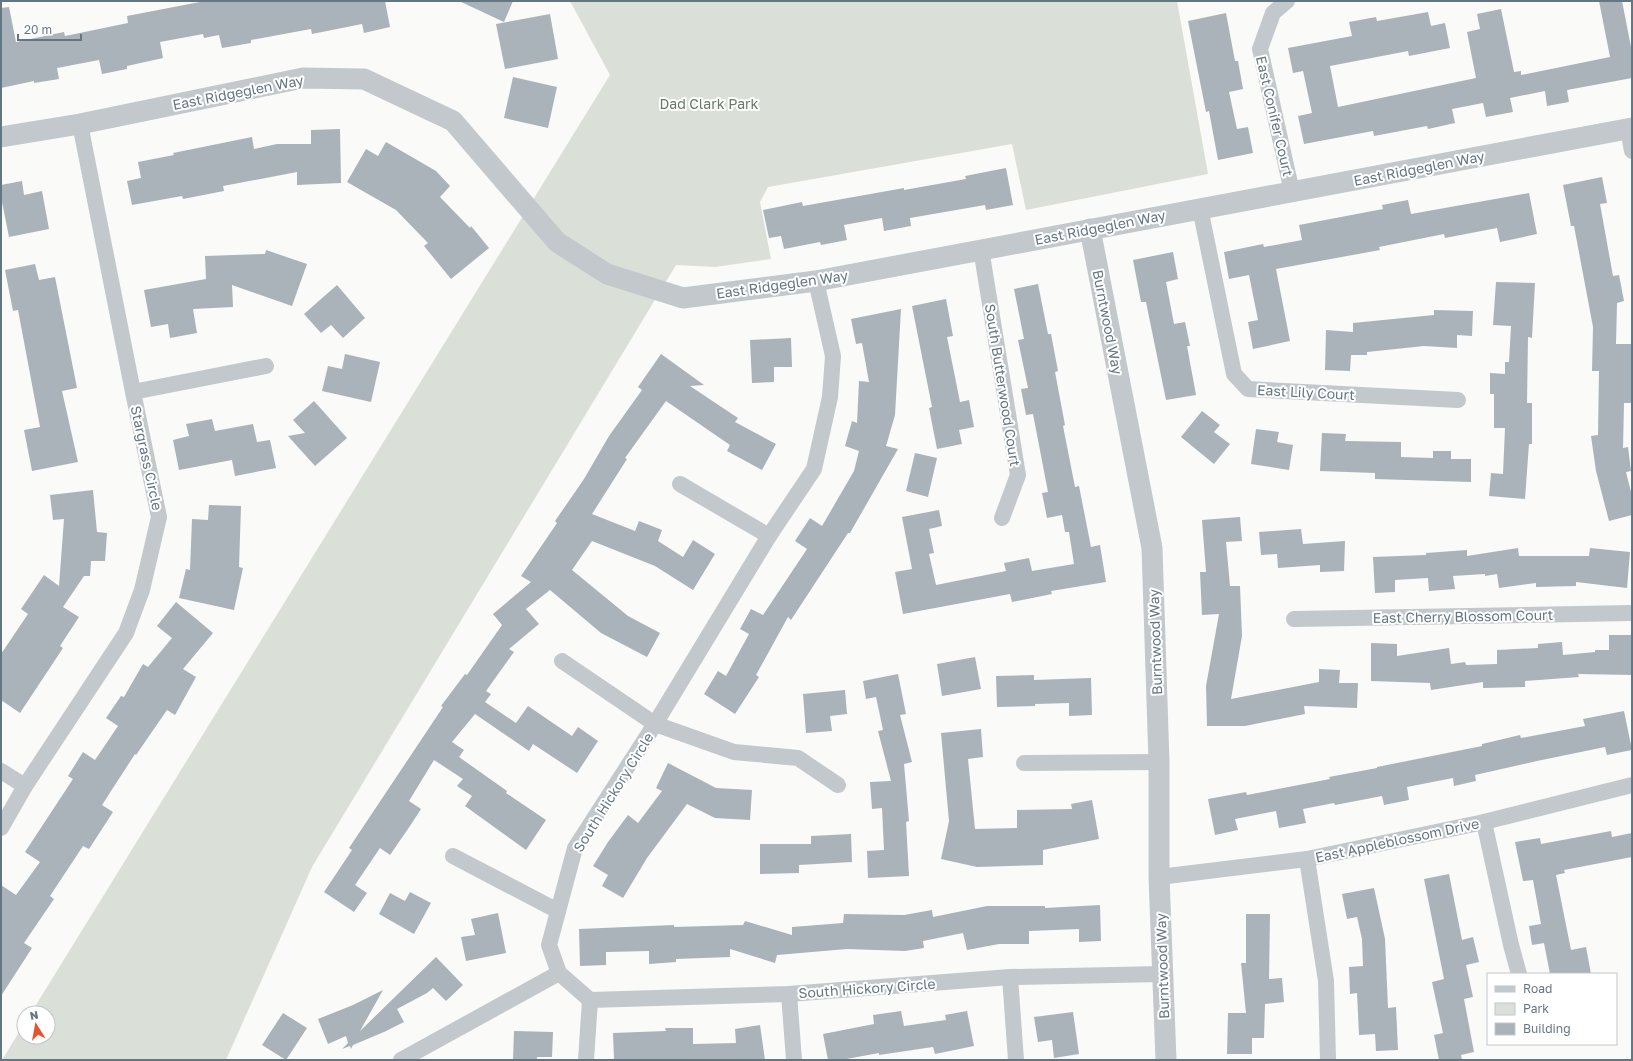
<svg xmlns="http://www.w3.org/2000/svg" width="1633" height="1061" font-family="'Golos Text',sans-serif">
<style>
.green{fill:#dadfd7}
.building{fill:#aab3b9}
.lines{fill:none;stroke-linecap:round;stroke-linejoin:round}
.minor{stroke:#c3c8cc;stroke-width:16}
.tertiary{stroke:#c3c8cc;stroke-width:21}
.labels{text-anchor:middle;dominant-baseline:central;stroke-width:4;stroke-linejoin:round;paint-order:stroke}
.street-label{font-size:14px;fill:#657683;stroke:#fff}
.park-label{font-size:14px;fill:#687a64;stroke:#fff}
</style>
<rect width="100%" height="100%" fill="#fafaf8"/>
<polygon class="green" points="570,1 1177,1 1208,174 1026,210 1012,144 768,187 760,202 771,259 715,267 676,265 312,867 226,1060 2,1060 24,1024 24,1037 48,1037 48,1013 31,1013 610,75"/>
<g class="building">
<polygon points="205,1 385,1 390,27 364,33 362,24 312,34 311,29 251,40 251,43 222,48 219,35 204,38 203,34 160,42 163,58 127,66 127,69 102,74 99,60 57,68 59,79 34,83 34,81 1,88 1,8 9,7 16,42 64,32 65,36 128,23 127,16"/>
<polygon points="459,1 513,1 504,22"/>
<polygon points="1599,1 1622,1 1632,52 1632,78 1567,90 1569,102 1547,106 1545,91 1510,98 1513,112 1486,117 1483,103 1452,109 1455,123 1428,129 1427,126 1374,136 1373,131 1304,144 1298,116 1312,113 1303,71 1293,73 1288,48 1352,36 1349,22 1376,17 1377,21 1428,12 1431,26 1445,23 1450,48 1409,56 1408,51 1330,66 1338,107 1476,78 1467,32 1480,29 1477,14 1501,9 1514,72 1521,71 1521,75 1610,57"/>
<polygon points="1226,13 1235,61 1238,61 1243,89 1229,92 1237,129 1248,127 1253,153 1218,160 1209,111 1206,112 1188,21"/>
<polygon points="550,14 558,59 505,69 496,24"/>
<polygon points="513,77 557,87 548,128 504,118"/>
<polygon points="340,129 341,183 297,185 297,172 223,186 224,191 183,199 182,196 132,205 127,181 141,178 138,162 174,155 173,153 252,137 254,149 277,144 311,144 311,130"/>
<polygon points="386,142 436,171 450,186 440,197 470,228 471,226 489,248 451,279 424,246 428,243 396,210 347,182 366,149 378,156"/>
<polygon points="1006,168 1013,205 986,210 985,205 910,218 911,226 884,231 882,218 844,225 847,240 821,245 820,242 784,249 781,236 769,238 763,210 802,202 803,206 904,188 904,190 966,179 965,176"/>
<polygon points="1602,177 1607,203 1600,204 1613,276 1619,275 1624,301 1617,303 1616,344 1632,344 1631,403 1624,403 1623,448 1628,447 1631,471 1626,472 1632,496 1632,515 1609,521 1596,471 1591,436 1598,435 1599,371 1592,371 1593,327 1574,226 1571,226 1563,185"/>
<polygon points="22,181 24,195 42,191 49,229 9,237 1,197 1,185"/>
<polygon points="1529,193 1537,234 1500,242 1497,228 1445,238 1444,234 1379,247 1380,250 1276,269 1290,341 1253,349 1248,322 1258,320 1249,275 1229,279 1224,252 1263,244 1264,247 1302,240 1299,225 1383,209 1382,205 1408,200 1411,214"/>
<polygon points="266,250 307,264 292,306 232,285 233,307 193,309 197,333 170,338 168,324 151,327 144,290 206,279 205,256 265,254"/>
<polygon points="1173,252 1178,279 1166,282 1174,324 1185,322 1190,346 1187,346 1196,395 1166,400 1146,302 1141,302 1133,260"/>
<polygon points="35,264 39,280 55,277 77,388 62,391 78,462 32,471 24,430 40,427 18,310 13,311 5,270"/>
<polygon points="1496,282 1535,283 1532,338 1528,337 1527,403 1532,403 1532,444 1529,444 1525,499 1489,496 1491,473 1503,474 1505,428 1494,428 1494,394 1490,394 1490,373 1505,374 1505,362 1509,362 1511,326 1493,325"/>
<polygon points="1038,284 1048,334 1051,334 1058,371 1055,372 1065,425 1063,426 1075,487 1079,486 1091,547 1100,545 1106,582 1051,591 1052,594 1012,602 1010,594 903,614 895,572 912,569 902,517 939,510 942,526 929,529 934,553 929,554 936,585 1006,571 1004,563 1029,558 1032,571 1074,564 1069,532 1065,532 1062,515 1047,518 1042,493 1048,492 1033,414 1026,415 1021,389 1028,388 1018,340 1024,339 1014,289"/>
<polygon points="337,285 365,318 343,338 331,325 321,333 304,314"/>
<polygon points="946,299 953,336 947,337 960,402 969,400 974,427 959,430 962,444 937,449 929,408 932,407 912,306"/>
<polygon points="901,309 895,415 886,446 898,449 850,533 848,533 791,620 788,617 756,675 759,677 735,714 704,694 718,671 726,676 749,634 740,629 751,609 763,615 807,549 795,541 810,518 822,526 854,471 859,451 845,446 852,421 857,423 859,381 869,382 862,343 856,344 851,319"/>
<polygon points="1434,310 1473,311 1472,336 1457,335 1457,348 1424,346 1367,352 1367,355 1351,355 1350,371 1325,370 1326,330 1353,332 1353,323 1434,315"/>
<polygon points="791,338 792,367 774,367 774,382 752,383 750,340"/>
<polygon points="345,354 380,362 371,402 322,391 328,366 342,369"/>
<polygon points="661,354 704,385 690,386 738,418 735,422 776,444 762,470 727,451 730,445 666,401 625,458 627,459 592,514 635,531 639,521 662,530 658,541 683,557 693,540 715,554 693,590 655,566 592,541 572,570 628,616 660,633 647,657 601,633 550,590 526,609 539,624 509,649 514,652 486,691 491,694 485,702 516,723 528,706 572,736 578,727 598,741 577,773 533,744 529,751 475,714 452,742 464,750 459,757 507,791 506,793 546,820 526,850 465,806 472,796 457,786 463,779 434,760 409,801 421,809 410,826 390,855 380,848 355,885 367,893 354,912 324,892 352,850 349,848 443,707 441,706 465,674 467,675 502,625 493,614 531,582 521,576 557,523 555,521 584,479 609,436 642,390 638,387"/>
<polygon points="314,401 347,438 315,466 288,436 305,433 293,420"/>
<polygon points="1202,411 1220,425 1214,432 1230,444 1214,464 1181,437"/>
<polygon points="212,419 215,431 253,424 257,442 270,440 276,468 235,476 232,460 179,470 173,440 189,436 186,424"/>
<polygon points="1256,429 1279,432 1277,442 1293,445 1289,470 1251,464"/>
<polygon points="1322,433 1346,434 1345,441 1401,442 1401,457 1433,458 1433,451 1451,451 1451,459 1471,459 1471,482 1375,479 1375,473 1320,471"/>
<polygon points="915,453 937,458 928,497 906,491"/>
<polygon points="93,490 97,532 107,533 105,561 91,561 90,576 84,576 63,607 79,617 60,646 63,648 20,713 1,700 1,654 28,614 21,609 44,575 59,586 64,519 53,520 50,495"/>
<polygon points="209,505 241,506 239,567 243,568 234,610 179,598 186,569 190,570 192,519 208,520"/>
<polygon points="1240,517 1242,541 1226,542 1230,586 1240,586 1242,636 1231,699 1319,682 1319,669 1340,670 1339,683 1358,683 1357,708 1304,706 1305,714 1245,726 1207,726 1206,686 1219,614 1202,615 1200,572 1206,572 1202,520"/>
<polygon points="1301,529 1303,544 1345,541 1344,571 1320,572 1320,565 1278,568 1277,554 1261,555 1259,532"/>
<polygon points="1518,548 1519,556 1589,556 1590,548 1630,552 1627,588 1576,582 1576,586 1536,587 1536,583 1499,588 1497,574 1485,576 1485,574 1453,576 1455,589 1429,591 1428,578 1395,580 1395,592 1375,593 1373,557 1426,555 1426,553 1467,550 1467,556"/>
<polygon points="176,602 213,633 183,669 196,677 175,715 167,710 136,755 135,754 102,805 113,812 89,849 83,846 50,896 54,899 24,943 32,948 1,996 1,885 16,895 40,862 25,852 73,779 68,776 83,752 95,760 118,726 106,718 121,696 124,697 143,664 148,667 172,638 157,626"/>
<polygon points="1609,635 1632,635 1632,675 1578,674 1579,677 1525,681 1525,687 1483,688 1483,682 1431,690 1430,683 1371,681 1371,643 1397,644 1397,656 1449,648 1451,664 1465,662 1466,665 1497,664 1497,650 1538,648 1538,644 1562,642 1563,655 1595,652 1595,650 1609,650"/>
<polygon points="975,657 981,689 942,696 937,664"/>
<polygon points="898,674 906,714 900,715 912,762 904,764 909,821 906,822 909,876 868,878 867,851 884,850 882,808 872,809 870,782 891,781 878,731 883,730 876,697 866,699 863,681"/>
<polygon points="1034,675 1034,680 1091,678 1092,715 1069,716 1069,703 1035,704 1035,706 997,707 996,676"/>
<polygon points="845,690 847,714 830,716 832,731 806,733 803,694"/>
<polygon points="1624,711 1632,750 1607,755 1605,747 1537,761 1475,775 1476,781 1454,786 1453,778 1407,787 1409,800 1384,805 1382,796 1335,805 1334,803 1303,809 1306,823 1279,828 1276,811 1235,819 1238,830 1215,835 1208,799 1246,792 1247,795 1330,779 1329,777 1377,768 1377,767 1482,746 1482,744 1520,735 1521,738 1585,726 1583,719"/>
<polygon points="981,729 983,757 968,759 975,829 1017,828 1017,810 1072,809 1071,804 1092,800 1099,839 1043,850 1043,865 977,867 941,859 949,821 941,733"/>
<polygon points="668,763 716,788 752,790 750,820 715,818 687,804 647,858 623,898 602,886 608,875 593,866 608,842 628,815 638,823 662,791 656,788"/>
<polygon points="1611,831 1612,837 1632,833 1632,857 1564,870 1565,873 1556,875 1571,950 1586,947 1591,974 1550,974 1544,943 1532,945 1529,926 1541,924 1533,880 1523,881 1515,842 1540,838 1541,844"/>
<polygon points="851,834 852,862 799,865 799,873 760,874 760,844 811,844 811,836"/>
<polygon points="1449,874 1462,940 1473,937 1479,962 1466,965 1473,997 1464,999 1474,1052 1461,1055 1462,1060 1439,1060 1434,1035 1443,1033 1432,982 1444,979 1424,879"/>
<polygon points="1374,888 1385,939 1388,1008 1396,1007 1398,1050 1376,1051 1375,1034 1359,1035 1357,993 1350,994 1349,967 1363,966 1362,939 1357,917 1347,919 1342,894"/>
<polygon points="410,892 431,903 414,934 379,914 390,893 405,901"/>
<polygon points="1100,905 1101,941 1079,942 1079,929 1029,931 1029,944 999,944 967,950 963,933 923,941 924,948 905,951 847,949 777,955 775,963 730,949 730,957 676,959 676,962 649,964 649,951 606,952 606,965 580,966 579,929 674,925 674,927 743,925 745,921 792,935 792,927 843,923 844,914 904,915 932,910 933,917 987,906 1045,906 1045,908"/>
<polygon points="498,913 506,953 466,961 461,937 475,935 471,919"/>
<polygon points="1246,914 1270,914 1269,979 1282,978 1284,1002 1265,1004 1264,1038 1252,1038 1252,1054 1227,1054 1228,1013 1246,1013 1241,963 1246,963"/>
<polygon points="436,957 463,985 446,1001 433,988 427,993 397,1009 404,1022 384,1032 353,1045 351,1049 350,1046 342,1049 348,1043 346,1036 328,1044 318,1019 353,1005 383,990 360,1031"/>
<polygon points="901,1011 904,1026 946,1020 945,1015 967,1011 974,1046 935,1054 933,1047 879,1055 879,1053 841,1060 828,1060 823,1034 874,1024 873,1015"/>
<polygon points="1073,1012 1079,1054 1054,1058 1052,1040 1038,1042 1034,1017"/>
<polygon points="283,1013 307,1028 286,1060 262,1045"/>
<polygon points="760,1025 765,1060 614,1060 613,1033 666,1031 665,1028 693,1028 693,1044 736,1043 735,1029"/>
<polygon points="514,1031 553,1032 552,1057 537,1057 537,1060 513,1060"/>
</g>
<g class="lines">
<g class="minor">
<polyline points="1287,1 1273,13 1260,49 1292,192"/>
<polyline points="1628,129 1632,151"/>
<polyline points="1200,208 1234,374 1248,389 1458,400"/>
<polyline points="981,249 1018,475 1002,518"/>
<polyline points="816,281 833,356 830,397 814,469 769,536 655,724 575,848 549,945 559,973 590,1000 789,994 1010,977 1163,974"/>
<polyline points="133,392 266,366"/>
<polyline points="680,484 769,536"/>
<polyline points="1294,619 1632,613"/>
<polyline points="562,661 655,724 734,752 798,758 838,785"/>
<polyline points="1024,763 1159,762"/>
<polyline points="1,771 25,786"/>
<polyline points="1484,822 1511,945 1519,974"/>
<polyline points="1,828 25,786 126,633 142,590 159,517 133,392 80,124"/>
<polyline points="453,856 558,911"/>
<polyline points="1307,859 1326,981 1328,1060"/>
<polyline points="1159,877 1307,859 1484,822 1632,785"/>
<polyline points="1010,977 1016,1060"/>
<polyline points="789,994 794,1060"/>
<polyline points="401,1060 559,973"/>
<polyline points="586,1060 590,1000"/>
</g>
<g class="tertiary">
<polyline points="1,137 80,124 303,78 364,79 453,121 557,242 607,274 683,298 816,281 1632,128"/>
<polyline points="1090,229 1152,548 1159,762 1159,877 1166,1060"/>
</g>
</g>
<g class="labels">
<g class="street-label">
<text transform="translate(238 92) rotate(-11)">East Ridgeglen Way</text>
<text transform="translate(1275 116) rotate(77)">East Conifer Court</text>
<text transform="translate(1419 168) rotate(-11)">East Ridgeglen Way</text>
<text transform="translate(1100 227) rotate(-11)">East Ridgeglen Way</text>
<text transform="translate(782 284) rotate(-8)">East Ridgeglen Way</text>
<text transform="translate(1108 322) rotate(79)">Burntwood Way</text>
<text transform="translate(1003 385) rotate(81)">South Butterwood Court</text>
<text transform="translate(1306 392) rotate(3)">East Lily Court</text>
<text transform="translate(147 458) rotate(78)">Stargrass Circle</text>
<text transform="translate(1463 616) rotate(-1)">East Cherry Blossom Court</text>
<text transform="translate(1155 642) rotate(-92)">Burntwood Way</text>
<text transform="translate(613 792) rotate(-58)">South Hickory Circle</text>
<text transform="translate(1397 840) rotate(-12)">East Appleblossom Drive</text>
<text transform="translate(1162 966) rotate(-92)">Burntwood Way</text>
<text transform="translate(867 988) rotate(-4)">South Hickory Circle</text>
</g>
<g class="park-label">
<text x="709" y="103">Dad Clark Park</text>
</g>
</g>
<rect width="1633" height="1061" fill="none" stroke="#657683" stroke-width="4"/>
<rect x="1487" y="973" width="130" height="72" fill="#ffffff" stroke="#c1c8cd"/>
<rect x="1495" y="986" width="20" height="6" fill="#c3c8cc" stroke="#c1c8cd"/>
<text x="1523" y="993" font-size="12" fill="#657683">Road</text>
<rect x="1495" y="1003" width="20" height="12" fill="#dadfd7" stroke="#c1c8cd"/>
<text x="1523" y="1013" font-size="12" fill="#657683">Park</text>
<rect x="1495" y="1023" width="20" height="12" fill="#aab3b9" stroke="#c1c8cd"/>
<text x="1523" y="1033" font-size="12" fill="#657683">Building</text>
<g transform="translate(36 1025) rotate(349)"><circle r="19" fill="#ffffff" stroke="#c1c8cd"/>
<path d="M0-3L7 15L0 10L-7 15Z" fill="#e4572e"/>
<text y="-6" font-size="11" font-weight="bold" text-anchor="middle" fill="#657683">N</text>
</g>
<path d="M18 34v6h63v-6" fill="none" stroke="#657683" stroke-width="2"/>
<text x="24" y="34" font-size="12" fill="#657683" stroke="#ffffff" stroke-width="3" paint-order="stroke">20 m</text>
</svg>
